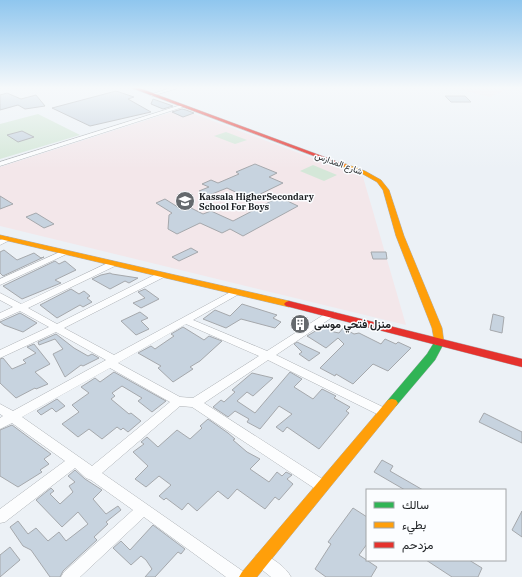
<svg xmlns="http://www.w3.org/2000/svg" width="522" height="577" font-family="'IBM Plex Serif',Vazirmatn,serif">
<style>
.education{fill:#f3e7ea}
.green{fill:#d4e7d8}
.building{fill:#c7d3df;stroke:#a5a8ac}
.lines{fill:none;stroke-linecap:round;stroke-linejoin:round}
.street-casing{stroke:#aeb2b6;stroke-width:1}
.fast-casing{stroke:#aeb2b6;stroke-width:1}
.slow-casing{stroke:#aeb2b6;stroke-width:1}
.jam-casing{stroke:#aeb2b6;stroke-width:1}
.street{fill:#fcfdfe;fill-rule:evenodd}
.fast{fill:#30b455;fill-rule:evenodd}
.slow{fill:#ff9f0a;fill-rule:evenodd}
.jam{fill:#e5322d;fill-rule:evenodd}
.labels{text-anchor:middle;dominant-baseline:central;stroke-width:3;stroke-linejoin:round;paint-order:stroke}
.far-street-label{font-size:9px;fill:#1d2023;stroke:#fbfdff}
.far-poi-label{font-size:9px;font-weight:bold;fill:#1d2023;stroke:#fbfdff;text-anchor:start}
.poi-label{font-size:11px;font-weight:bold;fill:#1d2023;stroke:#fbfdff;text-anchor:start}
</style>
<rect width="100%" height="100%" fill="#ecf1f6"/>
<g class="education">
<polygon points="453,88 510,88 490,97"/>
<polygon points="181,109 363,177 406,325 0,226 0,167"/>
</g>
<g class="green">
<polygon points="38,114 80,135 0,159 0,124"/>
<polygon points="226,132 247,140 235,144 214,136"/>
<polygon points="313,165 337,175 324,181 300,171"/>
</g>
<g class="building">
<polygon points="116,91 134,97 128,99 151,112 90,126 52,108"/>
<polygon points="7,93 21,99 36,95 45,106 25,109 18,105 0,110 0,95"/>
<polygon points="445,96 465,96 471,102 451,102"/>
<polygon points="153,99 173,106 163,109 151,104"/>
<polygon points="182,109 186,110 194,113 183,117 172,112"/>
<polygon points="22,131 34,137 18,142 7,135"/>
<polygon points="255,164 277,173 269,177 283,183 250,199 227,188 207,196 199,191 209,187 202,184 211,180 218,183 239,174 236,172"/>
<polygon points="0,196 13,204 0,209"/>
<polygon points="279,197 298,206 243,236 230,229 222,233 200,223 177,234 168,229 169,215 172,213 156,203 165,199 181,209 187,206 203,214 211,211 233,221"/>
<polygon points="36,213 54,224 44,228 26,217"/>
<polygon points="191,248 198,252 179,261 172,257"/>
<polygon points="4,250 17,260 34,253 41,258 44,257 3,276 0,273 0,252"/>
<polygon points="371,252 386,252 387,259 373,259"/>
<polygon points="55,261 59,264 65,261 76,270 55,280 61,283 22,299 3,286"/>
<polygon points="110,273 112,274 138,278 129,283 125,281 110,289 92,279 101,275"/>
<polygon points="71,289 79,294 84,291 90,296 87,298 92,302 83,307 80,305 57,318 40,305"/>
<polygon points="145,289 159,299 141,308 133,303 145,298 138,292"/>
<polygon points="242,304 277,315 273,318 281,322 275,328 241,319 226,328 203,319 215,310 230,316"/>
<polygon points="140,312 148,318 141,321 149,329 136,335 121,321"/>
<polygon points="20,313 37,323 23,332 4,325 0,322"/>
<polygon points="493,314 504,317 502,333 490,330"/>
<polygon points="302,318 309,322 297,330 290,325"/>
<polygon points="324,326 334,332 339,333 343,328 354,334 359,333 381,344 385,339 396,344 398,342 411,348 388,371 373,364 353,384 336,374 335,376 320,368 344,344 338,338 326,348 307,336"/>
<polygon points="183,327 204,340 209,336 222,341 200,361 190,367 193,369 173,382 158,368 161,366 138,353 151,346 155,349 174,336 171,334"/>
<polygon points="56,334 74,348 88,356 92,354 99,358 83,366 81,365 65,377 53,354 63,349 55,339 39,345 38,342"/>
<polygon points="297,342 320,353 309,361 299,354 302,352 294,344"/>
<polygon points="34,344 50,364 35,372 48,384 36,389 35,388 16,398 0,383 0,359 3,358 12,369 26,363 23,360 36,353 27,347"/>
<polygon points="114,372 166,401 152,412 138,401 142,398 122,386 112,393 115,396 111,399 129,414 131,413 141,421 128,432 123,428 121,430 117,427 102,439 89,429 78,437 62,424 79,412 72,405 89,393 81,387 95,378 100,382"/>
<polygon points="290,372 302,379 294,387 313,399 322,389 336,396 334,398 350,407 346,411 349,413 319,449 287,427 283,432 276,427 292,414 279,406 260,429 247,422 249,419 235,411 228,417 213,407 221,400 224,402 235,392 232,390 252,373 273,378 253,396 247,392 237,401 255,413"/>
<polygon points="57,399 65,406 56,412 52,408 41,415 37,411"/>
<polygon points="484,413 522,432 522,443 479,422"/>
<polygon points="208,419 228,433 235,439 233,440 247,452 260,459 250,469 269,482 277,472 282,476 286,472 292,475 287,479 293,484 279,500 275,497 265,509 237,489 228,499 218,491 197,511 188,503 182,510 166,498 164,500 159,496 171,485 159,476 146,487 135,479 148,466 133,452 144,444 141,442 147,437 158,447 177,430 190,439 202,428 200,426"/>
<polygon points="12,425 51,454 44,459 49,464 40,470 42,472 18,487 0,476 0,430"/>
<polygon points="382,460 393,466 390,471 423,490 405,490 374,472"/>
<polygon points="75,470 85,479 102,490 93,499 106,514 118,506 121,510 106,522 108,524 94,537 97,540 63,571 60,577 50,577 31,550 23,546 10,527 18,521 28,534 36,528 48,541 59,532 66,541 88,524 78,512 62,527 36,500 51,488 54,491 50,494 60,504 73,492 69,486 75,482 68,476"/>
<polygon points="353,508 367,517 367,544 359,555 377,567 371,577 326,577 315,569 331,544 328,542"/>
<polygon points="522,511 522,537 512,530"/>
<polygon points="153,525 185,549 181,554 178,552 155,577 145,577 152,569 146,560 141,556 131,565 113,548 121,541 130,550"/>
<polygon points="10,547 20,560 0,577 0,555"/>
<polygon points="426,560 469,560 482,568 478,577 452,577"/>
</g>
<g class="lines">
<defs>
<g id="street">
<polygon points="170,88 178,88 152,96 150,95"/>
<polygon points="181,105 186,106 0,166 0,162"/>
<polygon points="8,237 12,239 0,245 0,240"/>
<polygon points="62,251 68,251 69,253 0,285 0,279"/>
<path d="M112 261 115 262 116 264 115 266 28 308 57 324 158 273H164L165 275 164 277 64 328 114 355 236 289 241 292 239 294 193 320 267 351 328 312H334L336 314 334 316 276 355 387 409 389 412 387 415 383 417 379 415 268 360 204 403 327 482 329 486 327 490 322 492 317 490 192 407 180 406 102 473 244 572 247 577H226L144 517 80 577H61L64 572 133 510 91 480 86 478 75 468 5 522 0 523V509L65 461 12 423 0 429V418L3 416 0 414V404L13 411 106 360 56 332 0 358V350L49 327 20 311 0 320V313L13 307 0 300V293L21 304ZM186 324 259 356 193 398 180 397 118 363ZM110 368 170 402 92 466 22 417Z"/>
<path d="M261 553C271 557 286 567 291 577H271L256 565 254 560 256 555Z"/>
</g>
<polygon id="fast" points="439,340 443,341 444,343 435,360 396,406 392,407 388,406 386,403 388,400 427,354 435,341"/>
<g id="slow">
<polygon points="343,163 365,171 381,180 389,190 404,236 442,328 444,343 443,345 435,345 432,328 396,236 383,190 377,182 361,173 341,166 341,164"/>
<polygon points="0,235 289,301 294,304 289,307 0,239"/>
<polygon points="392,399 396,400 398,403 396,406 257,577 239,577 242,572 388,400"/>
</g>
<g id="jam">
<polygon points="132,88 139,88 346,165 341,166"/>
<polygon points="289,301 522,359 522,367 286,306 284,304 286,302"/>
</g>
</defs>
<use href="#street" class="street-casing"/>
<use href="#fast" class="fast-casing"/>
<use href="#slow" class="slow-casing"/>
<use href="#jam" class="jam-casing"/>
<use href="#street" class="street"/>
<use href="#fast" class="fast"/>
<use href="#slow" class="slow"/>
<use href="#jam" class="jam"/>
</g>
<linearGradient id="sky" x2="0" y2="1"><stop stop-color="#8fc6ee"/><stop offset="0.52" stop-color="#f6f9fb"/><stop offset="1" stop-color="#f6f9fb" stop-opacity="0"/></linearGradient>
<rect width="522" height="169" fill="url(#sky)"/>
<defs>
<symbol id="school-disc" viewBox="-11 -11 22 22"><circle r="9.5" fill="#65696d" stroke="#fbfdff"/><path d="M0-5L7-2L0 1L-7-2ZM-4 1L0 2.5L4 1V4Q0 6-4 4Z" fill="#fff"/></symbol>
<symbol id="building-disc" viewBox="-11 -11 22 22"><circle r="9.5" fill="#65696d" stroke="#fbfdff"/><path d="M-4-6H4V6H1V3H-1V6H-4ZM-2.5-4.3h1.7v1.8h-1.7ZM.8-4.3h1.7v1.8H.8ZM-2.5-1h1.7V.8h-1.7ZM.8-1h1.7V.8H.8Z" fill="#fff"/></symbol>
</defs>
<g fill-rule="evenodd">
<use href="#school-disc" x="174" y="190" width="22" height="22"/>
<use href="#building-disc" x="289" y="313" width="22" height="22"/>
</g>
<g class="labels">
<g class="far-street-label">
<text transform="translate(339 163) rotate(20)">شارع المدارس</text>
</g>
<g class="far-poi-label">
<text x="199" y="196">Kassala HigherSecondary<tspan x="199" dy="10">School For Boys</tspan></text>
</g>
<g class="poi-label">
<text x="314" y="324">منزل فتحي موسى</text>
</g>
</g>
<rect x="366" y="489" width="140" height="72" fill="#fbfdff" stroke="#a2a5a7"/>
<rect x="374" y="502" width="20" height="6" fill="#30b455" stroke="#a2a5a7"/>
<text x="402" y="509" font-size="12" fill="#1d2023">سالك</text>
<rect x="374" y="522" width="20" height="6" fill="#ff9f0a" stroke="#a2a5a7"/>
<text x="402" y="529" font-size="12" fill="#1d2023">بطيء</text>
<rect x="374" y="542" width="20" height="6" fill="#e5322d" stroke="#a2a5a7"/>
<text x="402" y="549" font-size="12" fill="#1d2023">مزدحم</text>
</svg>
